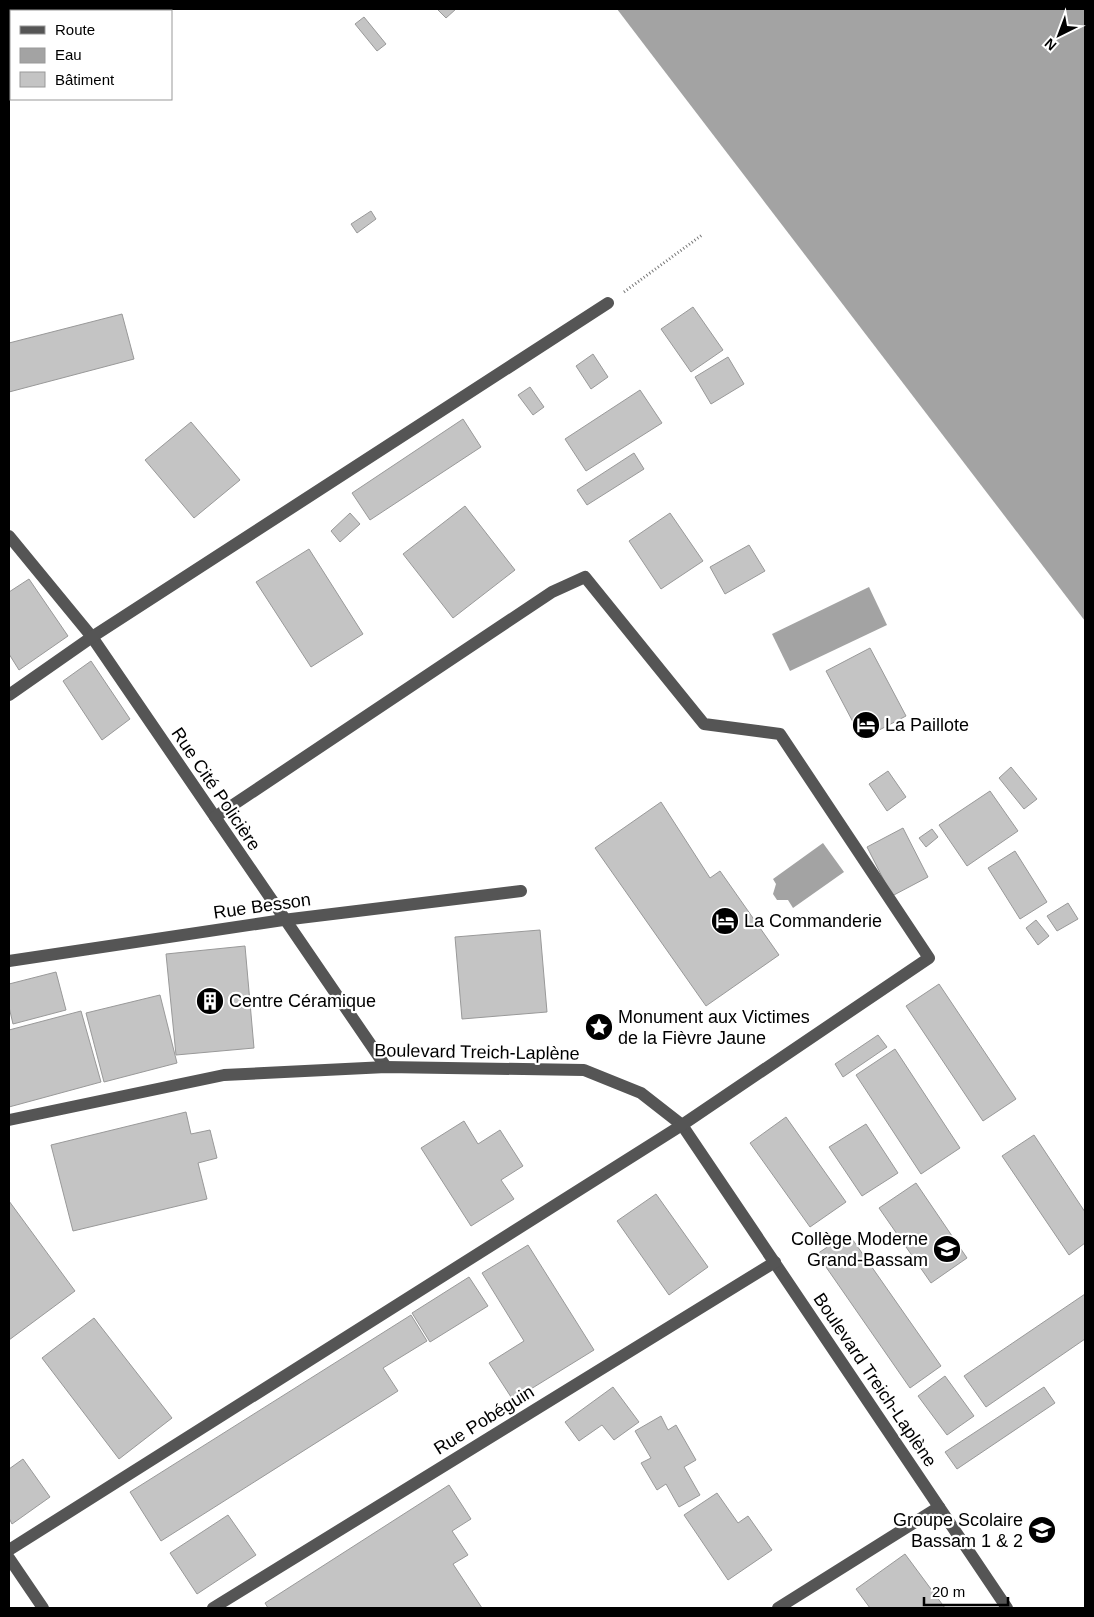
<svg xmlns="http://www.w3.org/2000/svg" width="1094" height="1617" font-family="Arial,sans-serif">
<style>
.water{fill:#a3a3a3}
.building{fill:#c4c4c4;stroke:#999}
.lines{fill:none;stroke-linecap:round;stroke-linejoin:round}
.path{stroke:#777;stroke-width:3;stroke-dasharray:1 2.5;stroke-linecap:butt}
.minor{stroke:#555;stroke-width:12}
.labels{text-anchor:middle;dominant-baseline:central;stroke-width:4.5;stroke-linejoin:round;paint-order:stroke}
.poi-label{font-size:18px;fill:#000;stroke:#fff;text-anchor:start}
.street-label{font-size:18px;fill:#000;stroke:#fff}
</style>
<rect width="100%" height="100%" fill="#fff"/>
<g class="water">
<polygon points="617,9 1085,9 1085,621 649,51"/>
<polygon points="869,587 887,625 790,671 772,634"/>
<polygon points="823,843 844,872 793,908 788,900 777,900 773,894 776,884 773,879"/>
</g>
<g class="building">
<polygon points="437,9 456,9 446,18"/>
<polygon points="364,17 386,44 377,51 355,24"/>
<polygon points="371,211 376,219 357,233 351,224"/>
<polygon points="693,307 723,350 691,372 661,329"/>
<polygon points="122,314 134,359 9,392 9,343"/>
<polygon points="593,354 608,377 591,389 576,366"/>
<polygon points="728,357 744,384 711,404 695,377"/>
<polygon points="530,387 544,407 533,415 518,395"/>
<polygon points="640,390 662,423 586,471 565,439"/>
<polygon points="463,419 481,447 370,520 352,493"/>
<polygon points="191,422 240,480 194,518 145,460"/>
<polygon points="634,453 644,469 587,505 577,490"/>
<polygon points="465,506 515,570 453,618 403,554"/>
<polygon points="350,513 360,524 340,542 331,531"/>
<polygon points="670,513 703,561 661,589 629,541"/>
<polygon points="749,545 765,571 725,594 710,567"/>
<polygon points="309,549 363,634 311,667 256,582"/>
<polygon points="29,579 68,636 19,670 9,654 9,592"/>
<polygon points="870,648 906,716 862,739 826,671"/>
<polygon points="91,661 130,719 102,740 63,681"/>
<polygon points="1011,767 1037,799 1024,809 999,778"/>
<polygon points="888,771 906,797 887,811 869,784"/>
<polygon points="990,791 1018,831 967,866 939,825"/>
<polygon points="661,802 710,878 720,871 779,955 706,1006 595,848"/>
<polygon points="903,828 928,877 892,896 867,847"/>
<polygon points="932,829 938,837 926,847 919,838"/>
<polygon points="1015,851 1047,902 1020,919 988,868"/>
<polygon points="1068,903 1078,919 1057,931 1047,916"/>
<polygon points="1036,920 1049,936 1038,945 1026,928"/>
<polygon points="540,930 547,1012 462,1019 455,937"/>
<polygon points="245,946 254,1048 176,1055 166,954"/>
<polygon points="56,972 66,1010 13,1024 9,1007 9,984"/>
<polygon points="939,984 1016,1099 983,1121 906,1006"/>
<polygon points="160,995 177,1063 104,1082 86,1013"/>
<polygon points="81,1011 101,1082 9,1107 9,1030"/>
<polygon points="878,1035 887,1047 843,1077 835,1064"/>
<polygon points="895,1049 960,1148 921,1174 856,1075"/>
<polygon points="186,1112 191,1134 210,1130 217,1158 198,1163 207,1199 73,1231 51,1145"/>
<polygon points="786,1117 846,1202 810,1227 750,1143"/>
<polygon points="464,1121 478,1144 500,1130 523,1166 501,1180 514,1199 471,1226 421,1148"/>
<polygon points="866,1124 898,1173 862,1196 829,1147"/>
<polygon points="1034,1135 1085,1212 1085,1243 1069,1255 1002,1156"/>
<polygon points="916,1183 967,1258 931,1283 879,1208"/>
<polygon points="656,1194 708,1267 669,1295 617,1221"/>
<polygon points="9,1201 75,1291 9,1340"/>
<polygon points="848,1233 941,1366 910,1388 817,1254"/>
<polygon points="528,1245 594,1350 513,1400 489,1363 524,1341 482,1273"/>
<polygon points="469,1277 488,1306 430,1342 412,1313"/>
<polygon points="1085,1294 1085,1339 986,1407 964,1376"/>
<polygon points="411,1315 427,1341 383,1368 398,1391 161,1541 130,1492"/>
<polygon points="94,1318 172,1418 119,1459 42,1358"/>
<polygon points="945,1376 974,1416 947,1435 918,1396"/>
<polygon points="613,1387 639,1422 614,1440 602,1425 579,1441 565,1422"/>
<polygon points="1044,1387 1055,1403 957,1469 945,1452"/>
<polygon points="661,1416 668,1430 676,1425 696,1460 684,1467 700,1495 679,1507 666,1484 657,1490 641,1463 651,1458 635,1431"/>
<polygon points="23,1459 50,1497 12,1524 9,1518 9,1469"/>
<polygon points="449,1485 471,1519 452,1531 468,1555 453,1564 482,1608 268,1608 265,1603"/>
<polygon points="717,1493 738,1523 748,1516 772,1550 728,1580 684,1515"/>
<polygon points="228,1515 256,1555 197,1594 170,1553"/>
<polygon points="905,1554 945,1608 870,1608 856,1589"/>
</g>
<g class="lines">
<polyline class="path" points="624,292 702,235"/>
<g class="minor">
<polyline points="9,536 92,637 386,1067"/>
<polyline points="9,695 92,637 608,303"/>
<polyline points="9,961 283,920 521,891"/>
<polyline points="9,1120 224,1075 386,1067 584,1070 641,1093 682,1125 1007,1608"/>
<polyline points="9,1550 682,1125 929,958 780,734 704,724 585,577 552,592 215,817"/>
<polyline points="9,1558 43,1608"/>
<polyline points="213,1608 775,1262"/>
<polyline points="778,1608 939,1507"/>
</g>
</g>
<defs>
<symbol id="hotel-disc" viewBox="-11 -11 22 22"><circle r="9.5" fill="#000" stroke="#fff"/><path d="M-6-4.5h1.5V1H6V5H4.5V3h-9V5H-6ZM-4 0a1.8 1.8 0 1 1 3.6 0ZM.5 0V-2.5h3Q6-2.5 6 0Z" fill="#fff"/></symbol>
<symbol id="building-disc" viewBox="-11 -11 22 22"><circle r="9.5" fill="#000" stroke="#fff"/><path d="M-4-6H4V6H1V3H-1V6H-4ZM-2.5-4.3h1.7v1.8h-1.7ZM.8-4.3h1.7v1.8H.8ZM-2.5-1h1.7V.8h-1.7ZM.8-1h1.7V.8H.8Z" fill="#fff"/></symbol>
<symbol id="sight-disc" viewBox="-11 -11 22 22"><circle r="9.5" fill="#000" stroke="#fff"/><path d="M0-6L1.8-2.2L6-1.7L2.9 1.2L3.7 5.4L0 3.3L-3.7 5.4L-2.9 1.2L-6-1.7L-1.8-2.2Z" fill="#fff"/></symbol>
<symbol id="school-disc" viewBox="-11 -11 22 22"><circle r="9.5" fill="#000" stroke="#fff"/><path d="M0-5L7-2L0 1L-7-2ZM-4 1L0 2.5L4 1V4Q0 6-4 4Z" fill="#fff"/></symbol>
</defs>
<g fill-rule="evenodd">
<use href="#hotel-disc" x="850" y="709" width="32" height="32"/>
<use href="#hotel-disc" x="709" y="905" width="32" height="32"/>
<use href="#building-disc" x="194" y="985" width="32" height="32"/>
<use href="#sight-disc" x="583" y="1011" width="32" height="32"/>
<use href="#school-disc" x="931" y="1233" width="32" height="32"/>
<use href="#school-disc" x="1026" y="1514" width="32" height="32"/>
</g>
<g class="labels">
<g class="poi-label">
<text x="885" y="725">La Paillote</text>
<text x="744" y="921">La Commanderie</text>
<text x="229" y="1001">Centre Céramique</text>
<text x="618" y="1017">Monument aux Victimes<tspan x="618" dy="21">de la Fièvre Jaune</tspan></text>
<text x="928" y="1239" text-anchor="end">Collège Moderne<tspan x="928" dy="21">Grand-Bassam</tspan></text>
<text x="1023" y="1520" text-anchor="end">Groupe Scolaire<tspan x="1023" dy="21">Bassam 1 &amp; 2</tspan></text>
</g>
<g class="street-label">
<text transform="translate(216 789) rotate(56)">Rue Cité Policière</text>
<text transform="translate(262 906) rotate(-8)">Rue Besson</text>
<text transform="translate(477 1052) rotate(1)">Boulevard Treich-Laplène</text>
<text transform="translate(875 1380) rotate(56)">Boulevard Treich-Laplène</text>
<text transform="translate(484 1420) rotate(-32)">Rue Pobéguin</text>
</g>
</g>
<rect width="1094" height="1617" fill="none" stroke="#000000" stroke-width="20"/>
<rect x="10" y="10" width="162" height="90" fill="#ffffff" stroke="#999999"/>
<rect x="20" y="26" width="25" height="8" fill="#555555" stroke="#999999"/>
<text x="55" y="35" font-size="15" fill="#000000">Route</text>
<rect x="20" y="48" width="25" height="15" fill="#a3a3a3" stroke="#999999"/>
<text x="55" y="60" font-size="15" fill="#000000">Eau</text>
<rect x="20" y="72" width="25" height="15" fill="#c4c4c4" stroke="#999999"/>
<text x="55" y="85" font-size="15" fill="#000000">Bâtiment</text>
<g transform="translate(1059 35) rotate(222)" stroke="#ffffff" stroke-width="4" paint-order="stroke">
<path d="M0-4L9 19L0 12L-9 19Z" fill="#000000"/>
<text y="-8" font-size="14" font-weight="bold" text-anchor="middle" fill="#000000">N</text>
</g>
<path d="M924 1597v8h84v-8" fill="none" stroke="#000000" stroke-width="2.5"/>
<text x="932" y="1597" font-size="15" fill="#000000" stroke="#ffffff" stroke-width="4" paint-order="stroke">20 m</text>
</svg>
